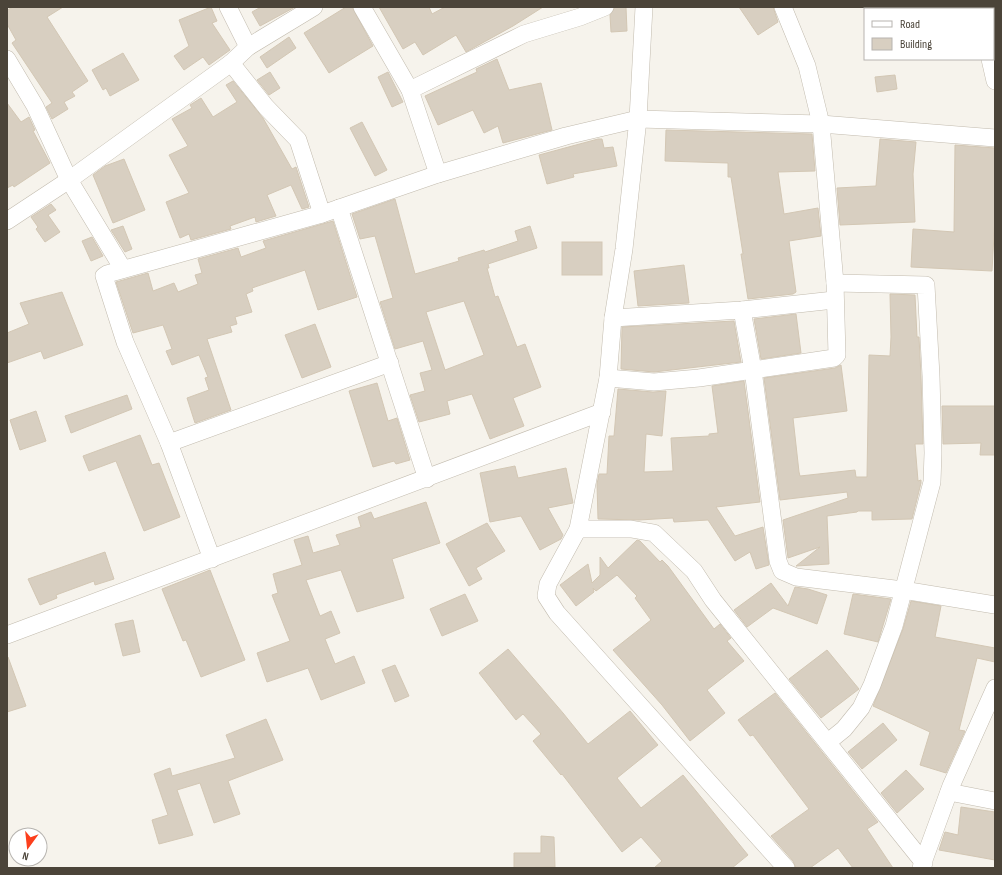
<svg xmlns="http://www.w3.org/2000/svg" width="1002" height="875" font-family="'Sofia Sans Condensed',sans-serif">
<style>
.building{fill:#d8cfc1;stroke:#d3c7b4;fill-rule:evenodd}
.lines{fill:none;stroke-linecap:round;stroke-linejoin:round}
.street-casing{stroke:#c2bbae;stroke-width:18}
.street{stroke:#fff;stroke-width:17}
</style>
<rect width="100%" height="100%" fill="#f6f3ec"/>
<g class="building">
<polygon points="13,7 63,7 47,17 88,81 72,92 75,96 64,102 68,109 52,119 46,107 52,103 12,43 16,40 7,24 7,10"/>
<polygon points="211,7 217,21 212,23 230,50 209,65 203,57 184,70 174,56 189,46 179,20"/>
<polygon points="261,7 295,7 260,26 252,12"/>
<polygon points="346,7 352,7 373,46 329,73 304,33"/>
<polygon points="379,7 429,7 432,14 445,7 543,7 513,26 466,52 456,35 423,55 415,42 403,49"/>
<polygon points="615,7 626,7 627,31 611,32 610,15"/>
<polygon points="739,7 773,7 778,22 758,35"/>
<polygon points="289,37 296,48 267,68 260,57"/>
<polygon points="123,53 139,80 110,96 106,88 103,90 92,70"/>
<polygon points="497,59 509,90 541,83 552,130 503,143 498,126 484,133 473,110 438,125 425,96 477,72 476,69"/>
<polygon points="270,72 280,88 269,95 257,80"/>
<polygon points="388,72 403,102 392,107 378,77"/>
<polygon points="895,75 897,89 877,92 875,77"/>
<polygon points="233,81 263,118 292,169 296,167 309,207 302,209 291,185 267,195 276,216 256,222 255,217 230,226 231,229 191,240 189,234 180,238 166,202 189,193 169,155 188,146 172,119 192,108 190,105 201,98 213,117 237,102 226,85"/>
<polygon points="7,103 21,122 29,117 35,130 33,131 50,163 14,187 13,185 7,188"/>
<polygon points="362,122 387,170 375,176 350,128"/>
<polygon points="666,130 812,134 815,171 778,172 784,214 818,208 821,236 789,241 796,292 793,294 748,299 741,254 743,254 731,177 728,177 728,163 665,161"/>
<polygon points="598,139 602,139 604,148 613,147 617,166 573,174 574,177 547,184 539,155"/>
<polygon points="880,139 916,142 913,174 915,222 840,225 837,188 876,186"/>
<polygon points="955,145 995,148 995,217 992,271 911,267 913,229 954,232"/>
<polygon points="124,159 145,210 113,223 93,175 105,166"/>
<path d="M395 199 415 274 459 261 458 258 484 250 485 252 518 241 515 231 530 226 537 248 488 264 489 268H487L495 297 498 296 517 347 525 344 541 387 513 398 524 426 490 439 472 394 447 401 450 414 419 422 410 395 425 391 420 373 432 370 423 341 395 349 380 302 393 298 375 236 360 239 352 214ZM464 301 484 355 445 370 426 312Z"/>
<polygon points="51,204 56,210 48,215 60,232 45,242 36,229 38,227 31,217"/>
<polygon points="333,221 357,297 318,310 305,270 252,288 253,291 246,294 252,312 235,317 237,324 230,326 232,332 207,339 231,410 195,423 187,398 209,390 205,378 208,377 199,355 172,365 166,351 172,349 163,325 133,333 116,282 148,273 153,291 174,283 178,292 198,284 195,275 202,273 198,259 238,248 241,257 266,248 263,241"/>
<polygon points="123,226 132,249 125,252 111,230"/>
<polygon points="92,237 103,256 91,261 82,241"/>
<rect x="562" y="242" width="40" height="33"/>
<polygon points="684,265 689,303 638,306 634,271"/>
<polygon points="62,292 83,345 44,359 41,351 7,363 7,333 29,324 20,303"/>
<polygon points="890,294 915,295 917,337 919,337 921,376 923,444 915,444 918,481 921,480 921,483 912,519 872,520 872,511 858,511 857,512 827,516 829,564 796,566 820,547 788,558 783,520 848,498 847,492 780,500 764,378 835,368 841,365 847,411 793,418 799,472 800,476 855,470 856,477 867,477 869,355 890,356 891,337"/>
<polygon points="796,314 801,353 761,359 754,319"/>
<polygon points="734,321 741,362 654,372 621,369 622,327"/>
<polygon points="315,324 331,367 302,378 285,335"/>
<polygon points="744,381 760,502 716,507 735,536 763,527 769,565 756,569 750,552 735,561 708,520 674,522 673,518 639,520 598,519 597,484 599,474 607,474 609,436 614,436 618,389 653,392 666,391 662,436 646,434 644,472 673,471 671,438 709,436 709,434 718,433 712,386"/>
<polygon points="377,383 388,421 397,418 410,460 396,464 394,461 373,467 349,391"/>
<polygon points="127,395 132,409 71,433 65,416"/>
<polygon points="942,406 995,406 995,455 980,455 981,443 943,444"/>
<polygon points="36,411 46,441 20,450 10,420"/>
<polygon points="140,435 152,465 159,463 180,517 144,531 116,461 89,471 83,456"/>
<polygon points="515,466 518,478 566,468 573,503 548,508 563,535 561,539 540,550 521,516 490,522 480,473"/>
<polygon points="426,502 440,543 392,559 404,598 357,612 341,570 306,580 320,616 331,611 340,633 325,639 335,664 354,656 365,683 321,700 308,668 267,682 257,653 290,641 272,595 278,593 273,574 302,565 294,540 308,536 313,553 340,545 336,535 361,527 358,517 371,512 374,519"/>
<polygon points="487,523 505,551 476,568 482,579 469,586 446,544"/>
<polygon points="637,540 640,541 660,562 662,560 668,566 714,629 720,624 731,638 727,641 744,661 707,690 725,713 690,741 662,705 613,650 651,620 635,598 637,596 617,575 596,591 593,588 594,592 576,606 560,585 588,564 592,583 600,575 600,557 608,568"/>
<polygon points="105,552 114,579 95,585 94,581 56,595 57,598 40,605 28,579"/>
<polygon points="210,570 245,660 201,677 186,640 183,641 162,589"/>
<polygon points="771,583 788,606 795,587 808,589 827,595 817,624 773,608 747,627 734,610"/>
<polygon points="465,594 478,621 442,636 430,609"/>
<polygon points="853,594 891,599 878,642 844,634"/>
<polygon points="911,601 941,606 935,637 995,648 995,662 977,658 959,730 965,731 946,773 920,765 930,732 873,706 903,629"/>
<polygon points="133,620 140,652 123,656 115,624"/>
<polygon points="508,649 563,713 588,744 630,711 658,745 617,778 641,808 683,775 748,855 732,868 654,868 662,861 641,837 622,852 562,774 561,775 533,741 541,734 523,714 516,720 479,673"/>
<polygon points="827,650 859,689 821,718 789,679"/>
<polygon points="7,657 8,657 26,706 7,712"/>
<polygon points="395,665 409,696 395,702 382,670"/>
<polygon points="775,693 878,822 867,829 893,868 853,868 838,848 810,868 796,868 793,861 771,836 809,809 753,735 750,736 738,720"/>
<polygon points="266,719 283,760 228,781 240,814 214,823 200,783 177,790 193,835 159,844 152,820 168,815 154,774 170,768 172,776 235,758 226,735"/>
<polygon points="883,723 897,740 862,769 848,752"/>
<polygon points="906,770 924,789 897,813 881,793"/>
<polygon points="961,807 995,812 995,860 939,850 945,832 958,835"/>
<polygon points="541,836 554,837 555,867 514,868 514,853 541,853"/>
</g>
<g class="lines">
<defs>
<g id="street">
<polyline points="228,7 248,47"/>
<polyline points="362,7 410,90 438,174"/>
<polyline points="644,7 638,119 624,249 613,318 608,378 578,529 548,584 546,596 557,613 786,868"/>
<polyline points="969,7 970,9"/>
<polyline points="7,59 35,106 69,180 123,269"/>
<polyline points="990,59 995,81"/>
<polyline points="231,63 266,107 298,140 322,214"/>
<polyline points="410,90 524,34 580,17 605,7"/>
<polyline points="339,208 427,479"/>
<polyline points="7,221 69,180 231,63 248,47 314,7"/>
<polyline points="742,310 753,370 778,561 782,571 796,577 903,590 995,605"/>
<polyline points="613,318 742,310 834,300"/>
<polyline points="608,378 654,382 699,378 834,358 837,355 835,283 821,124 807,66 783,7"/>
<polyline points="169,443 390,363"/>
<polyline points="578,529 631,529 654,533 694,571 713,600 924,863"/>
<polyline points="212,559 169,443 125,342 104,276 107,274 322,214 438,174 566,136 638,119 821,124 995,138"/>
<polyline points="7,635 602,412"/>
<polyline points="828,742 844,729 861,708 872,685 894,626 932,482 933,453 931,376 926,285 835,283"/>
<polyline points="949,792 995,801"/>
<polyline points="921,868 951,786 995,688"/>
</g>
</defs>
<use href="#street" class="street-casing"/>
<use href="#street" class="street"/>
</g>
<rect width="1002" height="875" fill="none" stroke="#4b4439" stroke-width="16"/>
<rect x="864" y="8" width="130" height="52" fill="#ffffff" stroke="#b7b4b0"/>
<rect x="872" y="21" width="20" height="6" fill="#ffffff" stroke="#b7b4b0"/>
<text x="900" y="28" font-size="12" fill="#4b4439">Road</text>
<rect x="872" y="38" width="20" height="12" fill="#d8cfc1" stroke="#b7b4b0"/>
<text x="900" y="48" font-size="12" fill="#4b4439">Building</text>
<g transform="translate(28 847) rotate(195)"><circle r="19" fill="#ffffff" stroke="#b7b4b0"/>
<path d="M0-3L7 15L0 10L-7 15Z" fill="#fc3f1d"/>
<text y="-6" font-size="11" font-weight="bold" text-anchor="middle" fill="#4b4439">N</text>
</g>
</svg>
